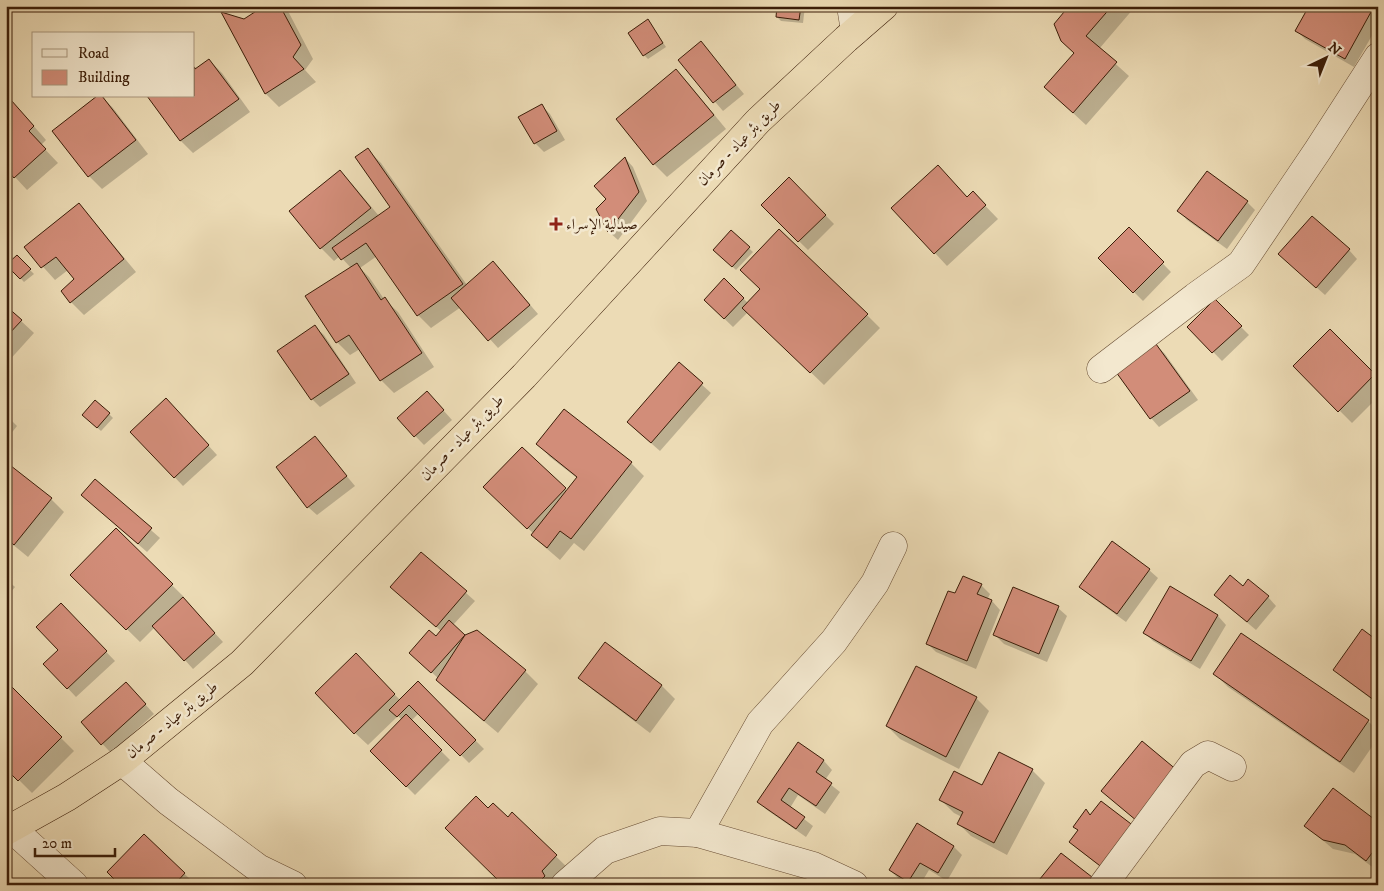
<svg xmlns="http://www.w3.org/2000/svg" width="1384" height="891" font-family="'IM FELL DW Pica',Amiri,serif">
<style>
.shadow{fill:#0003}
.building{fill:#d28d79;stroke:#3b1d08}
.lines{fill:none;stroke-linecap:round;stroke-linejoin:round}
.street-casing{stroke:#674c33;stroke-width:29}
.highway-casing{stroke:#3b1d08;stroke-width:29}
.street{stroke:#f3e8cf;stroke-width:28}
.highway{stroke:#ecdbb5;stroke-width:28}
.poi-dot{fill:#8f2418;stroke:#f3e8cf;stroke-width:2}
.labels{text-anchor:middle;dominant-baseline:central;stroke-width:5;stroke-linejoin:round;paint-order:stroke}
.street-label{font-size:15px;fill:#3b1d08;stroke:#f3e8cf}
.poi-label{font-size:15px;fill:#3b1d08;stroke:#f3e8cf;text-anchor:start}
</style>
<rect width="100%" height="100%" fill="#ecdbb5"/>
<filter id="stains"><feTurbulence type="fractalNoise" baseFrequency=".004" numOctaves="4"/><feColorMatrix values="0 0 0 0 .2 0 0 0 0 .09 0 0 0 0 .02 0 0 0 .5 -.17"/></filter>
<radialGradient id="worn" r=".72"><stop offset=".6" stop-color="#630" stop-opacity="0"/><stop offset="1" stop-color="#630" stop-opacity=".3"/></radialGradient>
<g class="shadow">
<polygon points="267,6 282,6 289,13 313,59 305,70 316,82 279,107 266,94 224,14 244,21"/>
<polygon points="778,6 805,6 803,23 781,21 777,17"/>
<polygon points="1086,6 1166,6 1163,12 1134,8 1099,49 1129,76 1086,125 1059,100 1075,54"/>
<polygon points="1358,6 1371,13 1378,21 1378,25 1354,67 1305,39 1297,31"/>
<polygon points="651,25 666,47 648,59 644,55"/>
<polygon points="701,43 744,94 723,111 679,60"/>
<polygon points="209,60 222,73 250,112 193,153 180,140 194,96 194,66 197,69"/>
<polygon points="676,71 689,84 726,129 667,177 654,164"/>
<polygon points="101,96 113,108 148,154 102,189 89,176"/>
<polygon points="541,105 550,114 565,140 544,152 535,143"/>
<polygon points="24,115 46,140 41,145 58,163 27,190 15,177"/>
<polygon points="368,150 381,163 467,285 502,272 538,314 498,348 461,307 431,328 418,315 377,256 360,268 369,277 384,299 398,312 434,367 394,393 381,380 360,349 350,355 337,342 307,297 351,268 340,256 334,261 321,248 291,211 340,172 353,185 379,216 392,207"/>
<polygon points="625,158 633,167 647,201 618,240 609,232 598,209 608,199"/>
<polygon points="789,178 834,224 808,250 762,205"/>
<polygon points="951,180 968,198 973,193 998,219 947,266 935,253"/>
<polygon points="1247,202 1255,210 1227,249 1187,220 1179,211"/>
<polygon points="79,205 91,218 136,272 84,315 71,302 76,279 68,270 55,280 26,248"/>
<polygon points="1129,229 1171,272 1143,301 1100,258"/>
<polygon points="731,232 753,252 736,270 715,250"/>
<polygon points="1349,250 1357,259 1325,295 1289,263"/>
<polygon points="17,257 34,274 24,282 8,265"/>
<polygon points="724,280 748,303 867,315 880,328 824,385 748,312 733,327 705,300"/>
<polygon points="1215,301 1249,335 1222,361 1189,327"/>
<polygon points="6,307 34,333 6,364"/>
<polygon points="315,327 324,335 356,383 320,407 312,399"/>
<polygon points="1330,331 1378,378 1378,397 1352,423 1295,366"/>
<polygon points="1156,345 1165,354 1198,400 1159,427 1151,418 1118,373"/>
<polygon points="679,364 711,393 660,451 637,431"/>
<polygon points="435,401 452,420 424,445 398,418"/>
<polygon points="175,409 217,455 183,486 132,432"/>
<polygon points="109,414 113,418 101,431 87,419"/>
<polygon points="6,415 17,426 6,440"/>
<polygon points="315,438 355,486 317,515 308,507"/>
<polygon points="538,444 631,463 644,476 584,551 574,543 560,560 546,548 534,534 498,500 522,448 567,491 577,478 550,457"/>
<polygon points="6,463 51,499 64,512 28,557 6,539"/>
<polygon points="95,481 160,538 147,552 91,503"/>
<polygon points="116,530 184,597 183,599 223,642 193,669 155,627 140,642 72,575"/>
<polygon points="421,553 475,601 453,625 465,636 525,671 538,684 498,733 450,693 437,680 438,678 419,661 441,631 400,595"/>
<polygon points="1149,570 1158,578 1126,622 1089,595 1080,586"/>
<polygon points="6,579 15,587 6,598"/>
<polygon points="981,585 990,594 987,600 992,601 1000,610 976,669 936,652 928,644 956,595"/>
<polygon points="1170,588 1218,616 1226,625 1200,669 1153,641 1144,632"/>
<polygon points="1268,597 1276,606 1256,630 1224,603"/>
<polygon points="61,605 115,661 76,697 45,664 60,650"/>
<polygon points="1058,608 1067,616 1047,662 1004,644 995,635"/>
<polygon points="1378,642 1378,704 1343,678 1335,670"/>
<polygon points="605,644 662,686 675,699 650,733 593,690 580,677"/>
<polygon points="356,655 400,700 418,683 484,749 469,763 419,713 411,721 450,760 415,795 371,751 402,720 398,716 368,745 355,733"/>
<polygon points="1215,674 1368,721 1378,731 1378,738 1354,773 1228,687"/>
<polygon points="6,683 74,751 32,793 6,767"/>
<polygon points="134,692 154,714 111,753 83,723"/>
<polygon points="976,698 989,711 959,769 900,739 887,726"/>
<polygon points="799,744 824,761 832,770 825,780 840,792 825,814 798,795 790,808 813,826 806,837 767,810 759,802"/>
<polygon points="1032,770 1045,783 1007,855 971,836 958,823 962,817 954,813 941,800"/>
<polygon points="488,810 508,819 512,814 569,869 555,885 505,885"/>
<polygon points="1086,811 1091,816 1117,879 1079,850 1070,842 1079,831"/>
<polygon points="1378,824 1378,865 1375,869 1355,854 1333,849 1306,826"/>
<polygon points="144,835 193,882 191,885 122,885"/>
<polygon points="954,847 962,855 947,881 929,870 920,885 909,885 899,879 890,870"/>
</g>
<g class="building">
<polygon points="264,6 280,6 301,45 293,57 304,69 265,94 221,12 244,19"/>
<polygon points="777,6 801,6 799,20 776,17"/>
<polygon points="1069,6 1082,6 1084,8 1085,6 1112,6 1086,36 1117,62 1073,113 1044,87 1074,53 1061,41 1054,24"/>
<polygon points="1309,6 1361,6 1371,12 1345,59 1295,31"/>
<polygon points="648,19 663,43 643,56 628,33"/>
<polygon points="701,41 736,85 713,103 678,60"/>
<polygon points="209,59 239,99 180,141 147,96 194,96 194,67 195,69"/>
<polygon points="676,69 714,115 653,165 616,119"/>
<polygon points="97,96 102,96 136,140 88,177 52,131"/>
<polygon points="11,100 34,126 29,131 46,149 14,178 6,169 6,103"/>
<polygon points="542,104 557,131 534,144 518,117"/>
<polygon points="368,148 463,284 417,316 366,243 341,260 332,248 390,207 355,157"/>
<polygon points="625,157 639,192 608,232 596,209 606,199 594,186"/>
<polygon points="938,165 967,197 973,191 986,205 934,254 891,208"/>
<polygon points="340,170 371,208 320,249 289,211"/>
<polygon points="1207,171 1248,201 1218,241 1177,211"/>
<polygon points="789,177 826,215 798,242 761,205"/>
<polygon points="79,203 124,259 70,303 61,291 74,279 56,257 41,268 24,247"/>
<polygon points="1312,216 1350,249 1316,288 1278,254"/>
<polygon points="1129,227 1164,262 1133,293 1098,258"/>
<polygon points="779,229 868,314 810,373 742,308 760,289 740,270"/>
<polygon points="731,230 750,247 732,267 713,250"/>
<polygon points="17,255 31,269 20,279 6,265"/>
<polygon points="493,261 530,305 488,341 451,298"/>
<polygon points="357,263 381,300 385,297 422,353 380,381 349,335 336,343 305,296"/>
<polygon points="724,278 744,298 724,319 704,300"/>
<polygon points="1215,299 1242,326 1212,353 1187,327"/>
<polygon points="6,306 22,320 6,337"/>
<polygon points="315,325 349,374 311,400 277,351"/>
<polygon points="1330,329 1375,374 1338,412 1293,366"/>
<polygon points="1156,344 1190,391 1150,419 1116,372"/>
<polygon points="679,362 703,383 651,443 627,422"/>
<polygon points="427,391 444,410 414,437 397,418"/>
<polygon points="166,398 209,445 174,478 130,432"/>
<polygon points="95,400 110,413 97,428 82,415"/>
<polygon points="564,409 632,462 571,539 560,531 547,548 531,535 577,477 536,444"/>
<polygon points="315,436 347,476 307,508 276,467"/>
<polygon points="522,447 566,488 527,529 483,487"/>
<polygon points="6,462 52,498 14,545 6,538"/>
<polygon points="95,479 152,528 138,544 81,495"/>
<polygon points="116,528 173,584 126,630 70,575"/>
<polygon points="1112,541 1150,569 1117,614 1079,587"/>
<polygon points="421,552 467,591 436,627 390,587"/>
<polygon points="1230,575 1243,586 1248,579 1269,596 1247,622 1214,595"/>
<polygon points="963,576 982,584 977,594 992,600 967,661 926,644 948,591 955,593"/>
<polygon points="1170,586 1218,615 1191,661 1143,633"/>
<polygon points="1013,587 1059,606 1039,654 993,635"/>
<polygon points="183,597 215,633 184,661 152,626"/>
<polygon points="61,603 107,651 67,689 43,664 58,650 36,627"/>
<polygon points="449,620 465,635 431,673 409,653 429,630 436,636"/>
<polygon points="1362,629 1378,641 1378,703 1333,670"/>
<polygon points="477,630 526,670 484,721 436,680 465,635"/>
<polygon points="1241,633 1369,720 1340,762 1213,674"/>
<polygon points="605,642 662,685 636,721 578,678"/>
<polygon points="356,653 395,694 354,734 315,693"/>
<polygon points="916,666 977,697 946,757 886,726"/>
<polygon points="6,681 62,737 18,781 6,769"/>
<polygon points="418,681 476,740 460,756 409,705 397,717 389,710"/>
<polygon points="126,682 146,704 101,745 81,722"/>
<polygon points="406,714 442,750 406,787 370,751"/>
<polygon points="1142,741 1178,771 1137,821 1101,791"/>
<polygon points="798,742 824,760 816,772 832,783 816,806 789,788 781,800 805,817 796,829 757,802"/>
<polygon points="999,752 1033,769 994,843 957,824 963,812 939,800 954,771 982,785"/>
<polygon points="1333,788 1378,822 1378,845 1366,861 1345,845 1323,840 1304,826"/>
<polygon points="476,796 488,808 493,803 508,817 512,812 557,855 542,871 545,876 536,885 503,885 445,828"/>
<polygon points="1101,801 1139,830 1108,872 1069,842 1078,830 1073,827 1086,809 1090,815"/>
<polygon points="917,823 954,846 938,873 920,863 908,882 889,870"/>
<polygon points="144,834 185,873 174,885 120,885 107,872"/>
<polygon points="1061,853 1101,884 1100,885 1035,885"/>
</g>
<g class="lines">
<defs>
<g id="street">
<polyline points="851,6 855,31"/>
<polyline points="1101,369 1195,297 1241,264 1318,150 1378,57"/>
<polyline points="122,761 168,801 258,868 293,885"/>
<polyline points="11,828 74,885"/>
<polyline points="698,833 760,723 834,641 875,583 893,546"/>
<polyline points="565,885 605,850 660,831 698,833 813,866 854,885"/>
<polyline points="1103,885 1193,764 1208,755 1232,767"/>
</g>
<polyline id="highway" points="6,831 67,797 122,761 242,663 524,376 758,121 846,39 884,6"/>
</defs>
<use href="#street" class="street-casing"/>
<use href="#highway" class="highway-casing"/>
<use href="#street" class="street"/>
<use href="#highway" class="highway"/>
</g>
<path class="poi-dot" d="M553.5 216.5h5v5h5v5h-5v5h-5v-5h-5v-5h5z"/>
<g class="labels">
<g class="street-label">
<text transform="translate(739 143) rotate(-46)">طريق بئر عياد - صرمان</text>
<text transform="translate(462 438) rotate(-46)">طريق بئر عياد - صرمان</text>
<text transform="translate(172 720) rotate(-39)">طريق بئر عياد - صرمان</text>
</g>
<g class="poi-label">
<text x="566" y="224">صيدلية الإسراء</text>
</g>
</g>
<rect width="1384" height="891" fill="none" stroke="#ecdbb5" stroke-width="25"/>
<rect x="8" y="8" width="1369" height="876" fill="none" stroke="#3b1d08" stroke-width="2.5"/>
<rect x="12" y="12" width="1359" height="866" fill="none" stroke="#3b1d08"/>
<rect x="32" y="32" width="162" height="65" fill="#f3e8cf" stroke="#a9977f"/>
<rect x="42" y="49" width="25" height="8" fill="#f3e8cf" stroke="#a9977f"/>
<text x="78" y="58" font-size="15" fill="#3b1d08">Road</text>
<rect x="42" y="70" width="25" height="15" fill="#d28d79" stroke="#a9977f"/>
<text x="78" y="82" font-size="15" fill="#3b1d08">Building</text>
<g transform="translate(1326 58) rotate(43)" stroke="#f3e8cf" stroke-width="4" paint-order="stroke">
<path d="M0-4L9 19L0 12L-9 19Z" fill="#3b1d08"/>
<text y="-8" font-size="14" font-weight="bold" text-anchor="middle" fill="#3b1d08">N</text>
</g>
<path d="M35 848v8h80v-8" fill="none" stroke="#3b1d08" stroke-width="2.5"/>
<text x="42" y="848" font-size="15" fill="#3b1d08" stroke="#f3e8cf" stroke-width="4" paint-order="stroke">20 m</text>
<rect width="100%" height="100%" filter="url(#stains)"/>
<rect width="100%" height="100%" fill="url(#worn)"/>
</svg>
